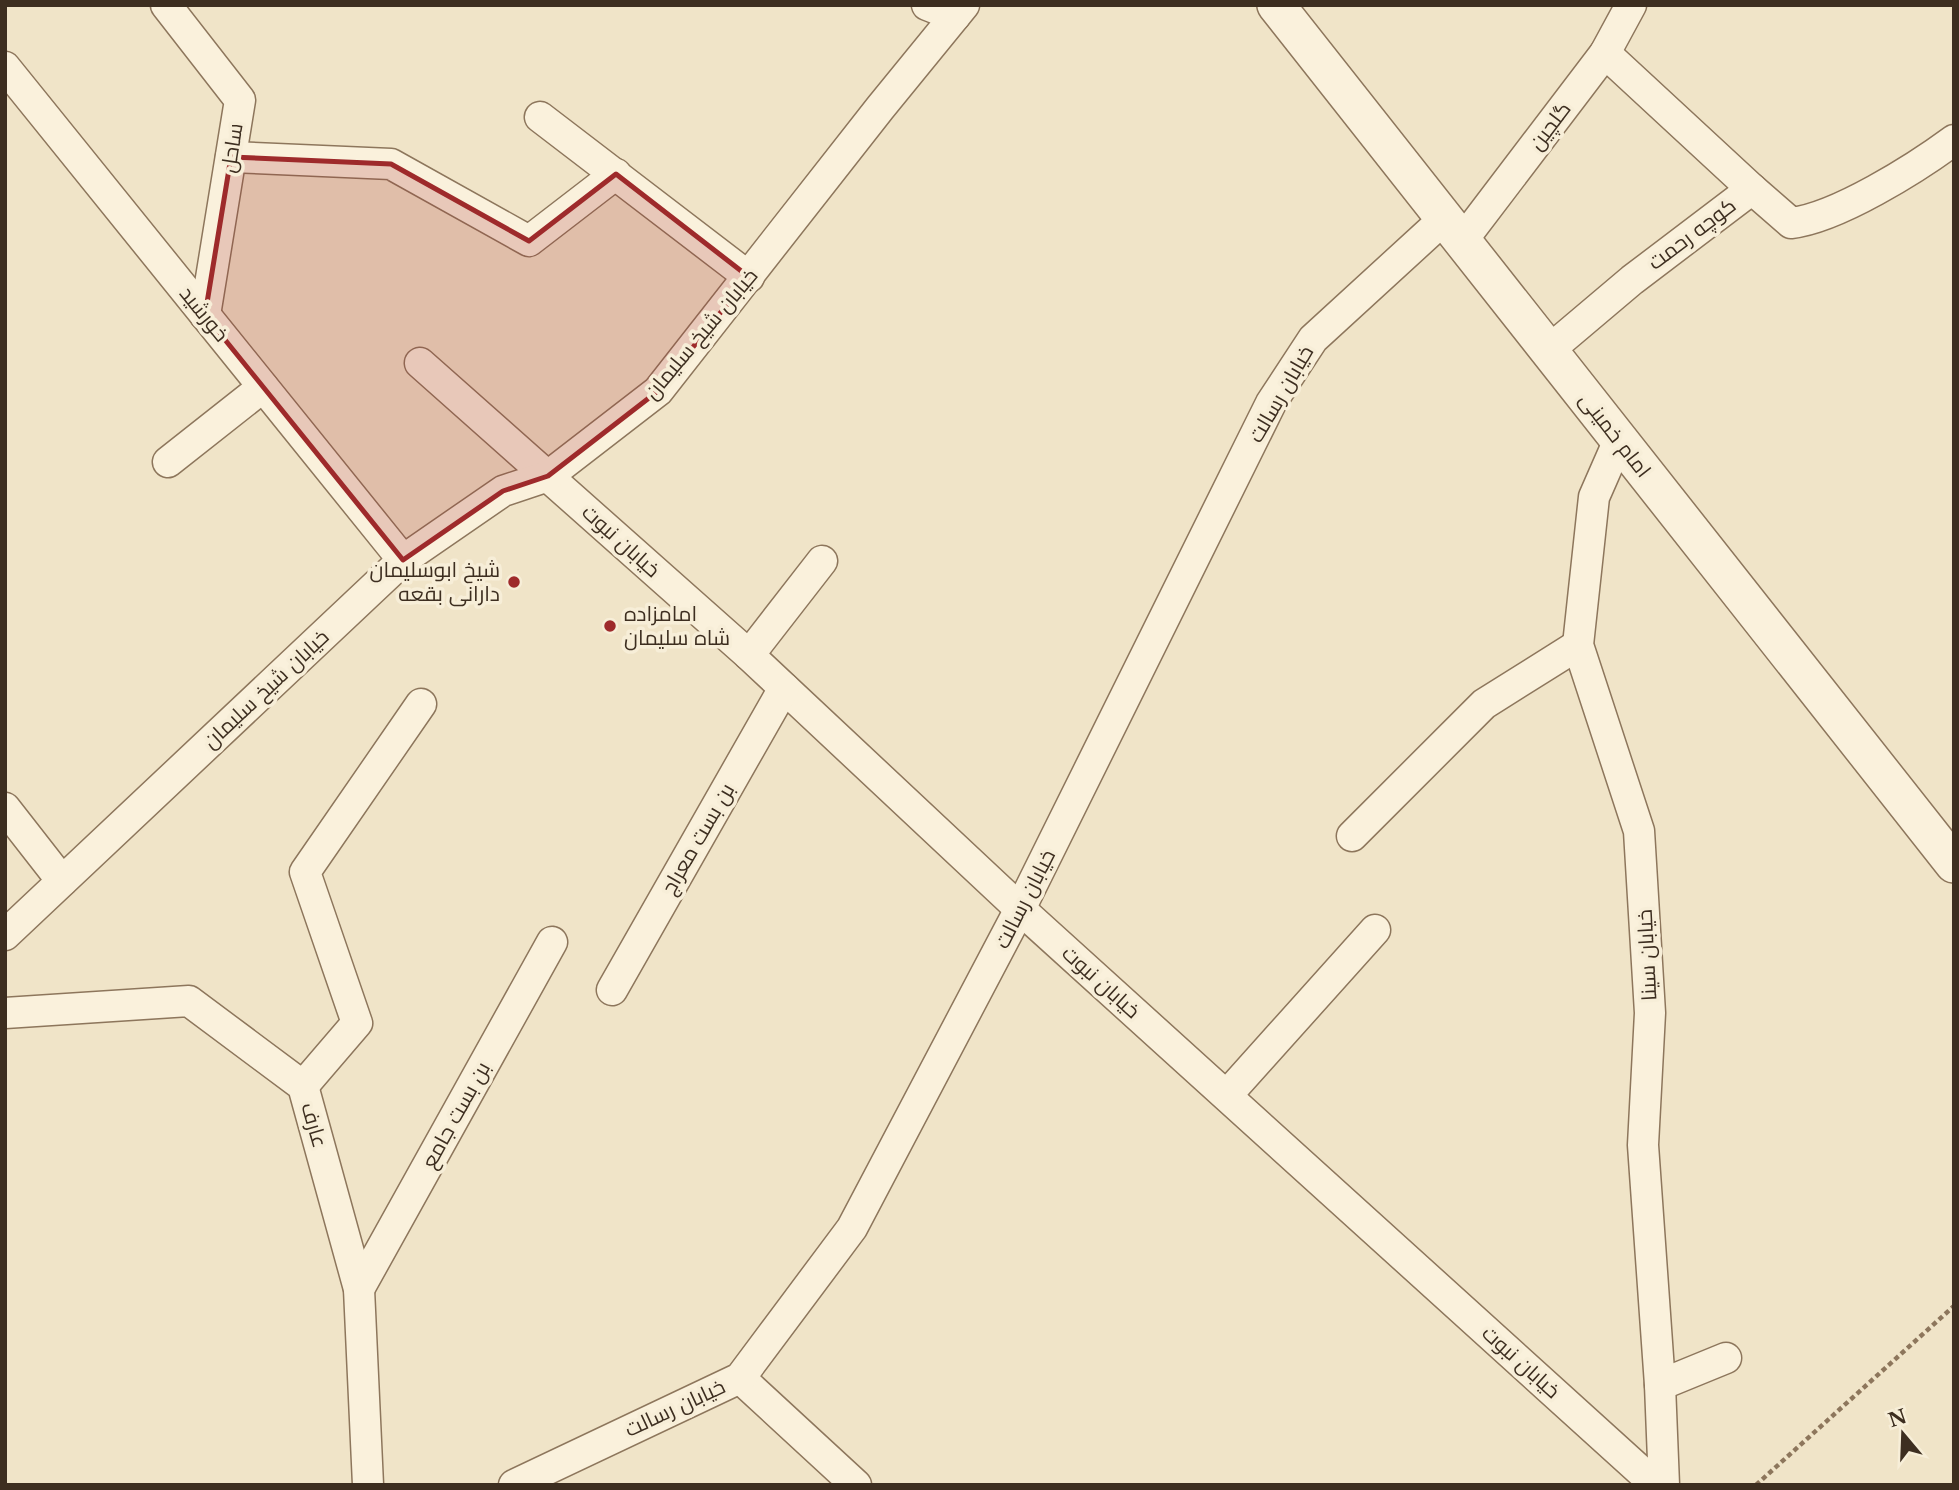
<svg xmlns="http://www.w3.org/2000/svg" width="1959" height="1490" font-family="'Libre Baskerville',Cairo,serif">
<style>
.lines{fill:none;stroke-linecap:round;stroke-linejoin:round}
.minor-casing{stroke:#8d765c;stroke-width:33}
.tertiary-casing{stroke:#8d765c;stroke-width:40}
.path{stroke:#8d765c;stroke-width:4.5;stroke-dasharray:5 3.5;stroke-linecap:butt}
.minor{stroke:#faf1dc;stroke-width:30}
.tertiary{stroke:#faf1dc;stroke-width:37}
.marked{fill:#9e2a2b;fill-opacity:0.2;stroke:#9e2a2b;stroke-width:5;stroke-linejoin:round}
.poi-dot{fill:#9e2a2b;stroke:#f7eed8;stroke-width:2.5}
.labels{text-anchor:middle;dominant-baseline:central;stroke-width:7;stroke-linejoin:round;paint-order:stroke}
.street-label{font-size:21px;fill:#3d2e20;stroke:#f7eed8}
.poi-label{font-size:21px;fill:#3d2e20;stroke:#f7eed8;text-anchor:end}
</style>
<rect width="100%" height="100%" fill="#f0e4c8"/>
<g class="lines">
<defs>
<g id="minor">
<polyline points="166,5 240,100 205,315"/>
<polyline points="927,5 955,16"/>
<polyline points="1605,53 1752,189"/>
<polyline points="5,67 403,560"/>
<polyline points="540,117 749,277"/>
<polyline points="231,157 391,164 529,241 616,174"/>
<polyline points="1462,241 1605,53 1631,5"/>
<path d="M1548 351 1632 280 1752 189 1791 223C1837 218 1916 168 1954 140"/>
<polyline points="420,363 749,655 1020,909 1656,1485"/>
<polyline points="1619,440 1594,497 1578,645 1639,831 1650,1013 1643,1145 1660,1385 1664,1485"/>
<polyline points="168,462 263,387"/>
<polyline points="749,655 822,561"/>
<polyline points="5,808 62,881"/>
<polyline points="1352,836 1484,704 1578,645"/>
<polyline points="5,935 403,560 503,491 548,476 658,391 880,108 964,5"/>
<polyline points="612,990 784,688"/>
<polyline points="5,1013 189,1001 303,1086 359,1289 368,1485"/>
<polyline points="303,1086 357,1023 305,872 421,704"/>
<polyline points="1227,1095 1375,930"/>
<polyline points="359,1289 552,942"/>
<polyline points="740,1378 856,1485"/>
<polyline points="1660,1385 1726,1358"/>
<polyline points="514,1485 740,1378 852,1228 1020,909 1271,403 1313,339 1444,219"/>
</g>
<polyline id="tertiary" points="1276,5 1954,864"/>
</defs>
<use href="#minor" class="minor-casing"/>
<use href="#tertiary" class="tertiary-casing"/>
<polyline class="path" points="1756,1485 1954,1306"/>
<use href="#minor" class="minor"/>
<use href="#tertiary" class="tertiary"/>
</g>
<path class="marked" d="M231 157 391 164 529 241 616 174 749 277 658 391 548 476 503 491 403 560 205 315Z"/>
<g class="poi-dot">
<circle cx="514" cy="582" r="7"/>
<circle cx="610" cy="626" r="7"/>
</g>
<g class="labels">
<g class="street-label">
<text transform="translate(1550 126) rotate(-53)">گلچین</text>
<text transform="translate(232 148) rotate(-81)">ساحل</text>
<text transform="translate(1692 234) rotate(-37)">کوچه رحمت</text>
<text transform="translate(204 314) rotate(51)">خورشید</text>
<text transform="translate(701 334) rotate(-50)">خیابان شیخ سلیمان</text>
<text transform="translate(1281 394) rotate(-60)">خیابان رسالت</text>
<text transform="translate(1615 435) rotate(52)">امام خمینی</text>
<text transform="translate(621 541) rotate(42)">خیابان نبوت</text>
<text transform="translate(266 689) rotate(-43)">خیابان شیخ سلیمان</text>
<text transform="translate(698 839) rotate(-60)">بن بست معراج</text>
<text transform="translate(1025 899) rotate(-63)">خیابان رسالت</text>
<text transform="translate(1647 955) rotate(-93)">خیابان سینا</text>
<text transform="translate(1101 982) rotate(42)">خیابان نبوت</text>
<text transform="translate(456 1115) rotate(-61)">بن بست جامع</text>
<text transform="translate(314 1125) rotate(74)">عارف</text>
<text transform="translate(1521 1362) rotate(42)">خیابان نبوت</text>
<text transform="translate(675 1408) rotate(-25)">خیابان رسالت</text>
</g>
<g class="poi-label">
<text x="500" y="570">شیخ ابوسلیمان<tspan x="500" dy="24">دارانی بقعه</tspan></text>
<text x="624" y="614" text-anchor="start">امامزاده<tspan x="624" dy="24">شاه سلیمان</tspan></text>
</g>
</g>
<rect width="1959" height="1490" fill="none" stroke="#3d2e20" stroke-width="14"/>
<g transform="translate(1903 1434) rotate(341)" stroke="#f7eed8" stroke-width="5" paint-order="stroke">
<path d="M0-5L12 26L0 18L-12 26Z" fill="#3d2e20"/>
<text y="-10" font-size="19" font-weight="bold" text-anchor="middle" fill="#3d2e20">N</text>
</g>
</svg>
